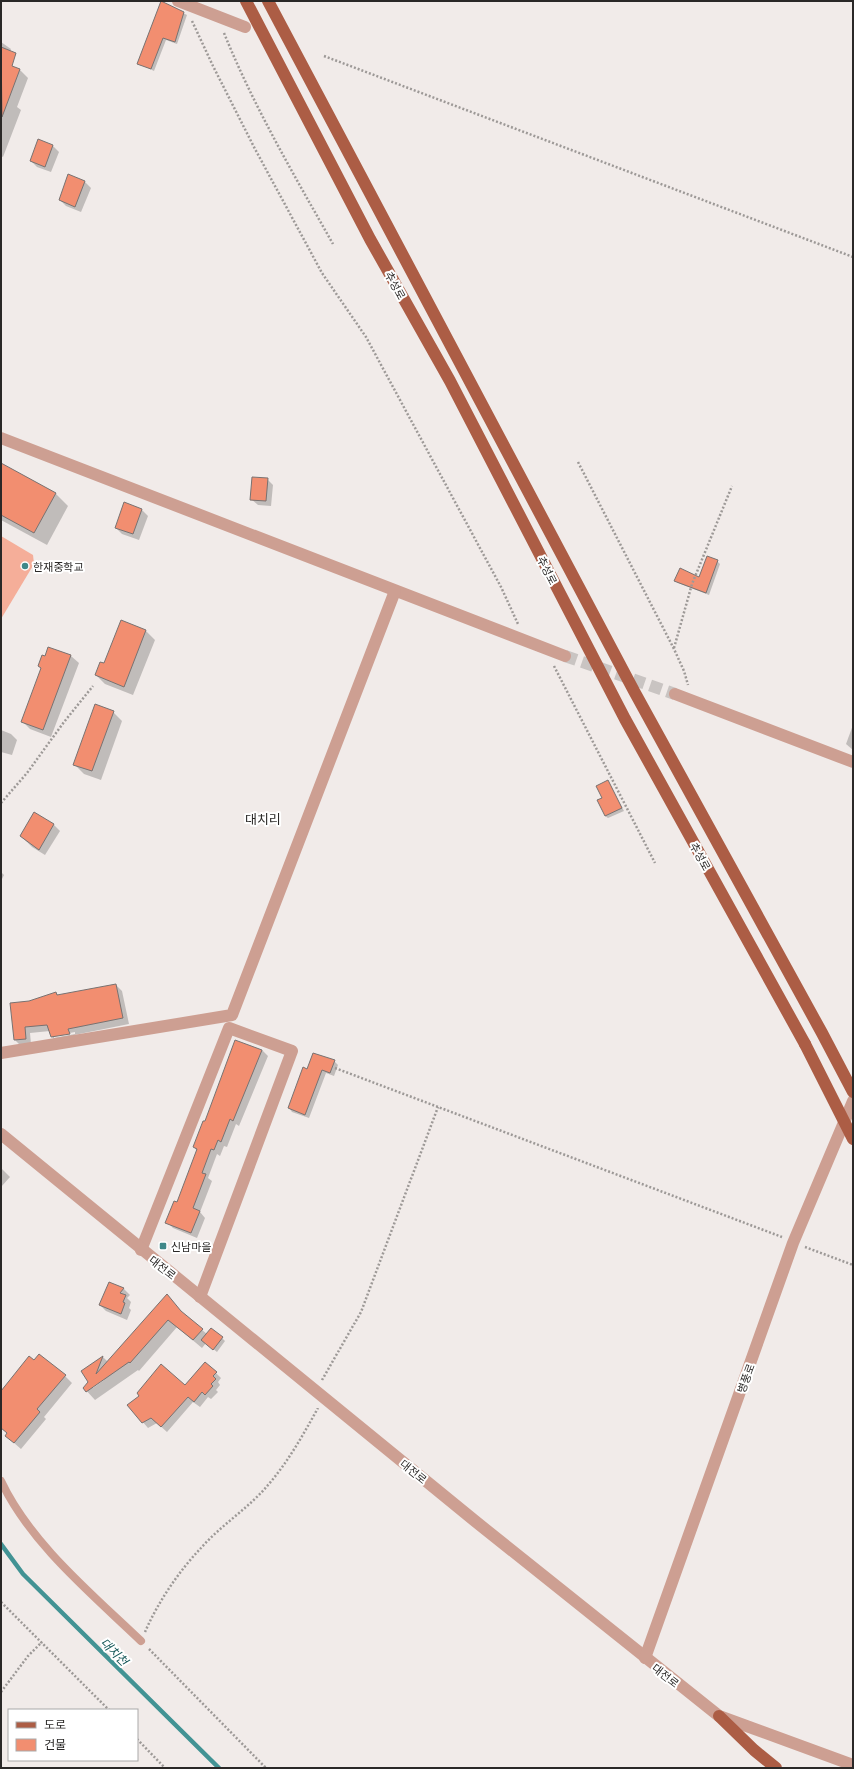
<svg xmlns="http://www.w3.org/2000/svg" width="854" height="1769" font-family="Georgia,'Noto Sans KR',serif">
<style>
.green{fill:#f5ae99}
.shadow{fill:#0003;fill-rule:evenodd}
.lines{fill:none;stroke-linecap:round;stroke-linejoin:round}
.stream{stroke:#429394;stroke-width:4.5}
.building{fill:#f28e70;stroke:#787271}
.minor-tunnel{stroke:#c9c4c2;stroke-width:12;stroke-dasharray:12 6;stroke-linecap:butt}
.path{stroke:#9d9997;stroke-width:2.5;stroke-dasharray:2 2;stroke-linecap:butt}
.service{stroke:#cd9f92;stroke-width:8}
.minor{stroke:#cd9f92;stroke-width:12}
.tertiary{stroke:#cd9f92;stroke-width:12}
.primary{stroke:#ac5d45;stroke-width:12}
.primary-bridge{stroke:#ac5d45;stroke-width:12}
.poi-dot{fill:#3f8889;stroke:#fff;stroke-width:1.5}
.labels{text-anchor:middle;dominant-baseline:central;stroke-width:4;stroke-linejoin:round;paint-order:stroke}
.street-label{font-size:11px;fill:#2a2827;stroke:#fff}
.poi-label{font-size:11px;fill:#2a2827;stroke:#fff;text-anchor:start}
.water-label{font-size:12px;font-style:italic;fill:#145758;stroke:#fff}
.quarter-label{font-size:13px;fill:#2a2827;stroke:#fff}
</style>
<rect width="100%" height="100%" fill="#f1ebe9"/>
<polygon class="green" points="1,536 33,555 34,564 1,619"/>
<g class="shadow">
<polygon points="161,2 187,15 177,44 166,40 154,71 138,63"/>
<polygon points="1,42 11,49 6,63 1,61"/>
<polygon points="3,64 20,70 28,78 17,107 21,110 3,157 1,156 1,68"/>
<polygon points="39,141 53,146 59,152 51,172 37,167 31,161"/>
<polygon points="85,182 91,188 81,212 66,206 60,200"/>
<polygon points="1,464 55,493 68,506 47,545 1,520"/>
<polygon points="267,479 273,485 271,506 258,505 251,499"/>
<polygon points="142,510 148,516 139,540 122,534 116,528"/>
<polygon points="717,561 720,564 709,595 678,583 676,581 700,578"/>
<polygon points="122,622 146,631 155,640 133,695 105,684 96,675 105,665"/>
<polygon points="49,648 71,656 79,663 51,737 30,729 22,721 42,669 39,666 45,657"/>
<polygon points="113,712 122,721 101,780 84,774 75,765"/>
<polygon points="853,725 853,750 846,744"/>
<polygon points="1,730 11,734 17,740 12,755 1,752"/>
<polygon points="608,781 624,811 608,818 605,816 604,799"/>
<polygon points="34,814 54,825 60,831 45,855 32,847 21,836"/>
<polygon points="1,872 4,875 1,881"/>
<path d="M116 985 122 991 129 1024 74 1035 58 1043 52 1037 50 1031 30 1033 31 1044 21 1046 15 1040 29 1002 56 993 59 996ZM75 1032V1034L54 1038V1036Z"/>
<polygon points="262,1050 268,1056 239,1126 236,1124 227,1147 224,1146 220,1156 217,1154 208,1178 212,1181 200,1212 205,1218 197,1238 173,1228 167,1222 178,1203 197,1151 194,1147 205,1123"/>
<polygon points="334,1061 338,1065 334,1076 326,1073 309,1118 292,1112 289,1108 308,1070"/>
<polygon points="1,1168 10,1177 1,1187"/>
<polygon points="110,1283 124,1289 130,1295 127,1298 131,1302 129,1308 131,1310 127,1320 106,1311 100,1305"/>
<path d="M167 1295 185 1316 207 1334 222 1338 225 1341 217 1352 206 1343 202 1348 177 1327 139 1371 138 1370 95 1400 84 1388 90 1382 82 1372 103 1357 108 1362ZM103 1379 104 1380 93 1388V1386Z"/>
<polygon points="216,1373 221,1378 218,1382 220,1385 216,1390 218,1392 211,1399 208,1397 200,1407 193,1402 167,1432 157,1423 148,1428 129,1406 185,1386"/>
<polygon points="65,1376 72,1383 44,1417 46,1419 21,1449 6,1436 8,1434 1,1427 1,1393"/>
</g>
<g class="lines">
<polyline class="stream" points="1,1544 23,1574 219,1768"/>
</g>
<g class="building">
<polygon points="161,1 184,12 175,42 163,38 151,69 137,64"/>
<polygon points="1,47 16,53 12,66 20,69 2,117"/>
<polygon points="38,139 53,145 45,167 30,161"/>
<polygon points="68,174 85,181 75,207 59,200"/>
<polygon points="1,463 56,493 34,533 1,515"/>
<polygon points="252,477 268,478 266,501 250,500"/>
<polygon points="124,502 142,509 133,534 115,528"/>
<polygon points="707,556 718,560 706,593 674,581 680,568 699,577"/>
<polygon points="121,620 146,630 124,687 95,675 100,662 104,663"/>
<polygon points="48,647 71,655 43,730 21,722 41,668 38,666 42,655 45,656"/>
<polygon points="95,704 114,711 92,771 73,765"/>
<polygon points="608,780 622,808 605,816 597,800 602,798 596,786"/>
<polygon points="34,812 54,824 39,850 20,836"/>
<polygon points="116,984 123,1018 68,1029 70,1034 51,1037 47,1025 25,1027 26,1039 14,1040 10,1003 29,1001 56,992 57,995"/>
<polygon points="235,1040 262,1050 233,1121 230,1119 221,1142 218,1140 214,1150 211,1149 202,1173 206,1174 193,1208 200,1211 191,1233 165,1223 174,1201 177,1202 197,1149 193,1147 203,1121 205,1121"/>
<polygon points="313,1053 335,1060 330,1073 322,1070 305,1115 288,1108 303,1067 307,1069"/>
<polygon points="109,1282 124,1288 120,1293 126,1295 123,1302 125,1303 121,1314 99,1305"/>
<polygon points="167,1294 181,1311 203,1329 193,1340 168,1320 130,1363 129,1362 86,1392 83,1388 88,1382 81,1371 103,1356 96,1374"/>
<polygon points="211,1328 223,1337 213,1350 201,1340"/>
<polygon points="39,1354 66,1375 37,1409 40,1412 14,1443 5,1436 7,1433 1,1428 1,1391 29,1356 34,1360"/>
<polygon points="205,1362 217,1372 213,1376 216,1379 211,1384 213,1386 205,1395 202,1392 194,1402 188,1397 161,1427 151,1418 142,1423 127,1405 139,1396 137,1393 161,1364 185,1385"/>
</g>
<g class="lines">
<polyline class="minor-tunnel" points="565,656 675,694"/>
<g class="path">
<polyline points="192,21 213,66 255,149 322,273 366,337 501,587 518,624"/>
<path d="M224 33C254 107 294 175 333 244"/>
<polyline points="324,56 853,257"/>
<polyline points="578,462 674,649 684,671 688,685"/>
<polyline points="674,648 692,584 732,486"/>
<polyline points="554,666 655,863"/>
<polyline points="1,803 27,773 64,722 93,686"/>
<polyline points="335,1068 782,1237"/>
<polyline points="805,1247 853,1265"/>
<polyline points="322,1380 361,1312 438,1107"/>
<polyline points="1,1602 109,1710"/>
<path d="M145 1632C158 1602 179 1571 201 1548 221 1525 249 1508 268 1485 288 1462 303 1435 318 1408"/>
<polyline points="149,1649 266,1768"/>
<polyline points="1,1692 28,1656 42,1642"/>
<polyline points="137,1739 165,1768"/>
</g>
<path class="service" d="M1 1481C30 1543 92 1594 141 1641"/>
<g class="minor">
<polyline points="178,1 245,27"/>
<polyline points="1,438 565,656"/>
<polyline points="675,694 853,762"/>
<polyline points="1,1053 232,1015 395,591"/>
<polyline points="141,1250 229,1028 292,1051 200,1297"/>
</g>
<g class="tertiary">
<polyline points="1,1134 475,1521 719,1716 853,1765"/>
<polyline points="645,1658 793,1243 853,1101"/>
</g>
<g class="primary">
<polyline points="246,1 370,239 450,381 625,719 805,1044"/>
<polyline points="268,1 634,691 822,1033 853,1092"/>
<polyline points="719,1716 754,1750 776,1768"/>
</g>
<polyline class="primary-bridge" points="805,1044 853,1139"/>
</g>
<g class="poi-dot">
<circle cx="25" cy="566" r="4"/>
<rect x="159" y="1242" width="8" height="8" rx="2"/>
</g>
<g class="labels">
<g class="street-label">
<text transform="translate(396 285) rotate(61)">추성로</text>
<text transform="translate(548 570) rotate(63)">추성로</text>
<text transform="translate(701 856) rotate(61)">추성로</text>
<text transform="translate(163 1267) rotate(38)">대전로</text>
<text transform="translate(745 1378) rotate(-70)">병풍로</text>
<text transform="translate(414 1471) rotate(39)">대전로</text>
<text transform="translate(666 1675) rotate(38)">대전로</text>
</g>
<g class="poi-label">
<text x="33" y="566">한재중학교</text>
<text x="171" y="1246">신남마을</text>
</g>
<g class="water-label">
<text transform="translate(115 1651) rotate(45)">대치천</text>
</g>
<g class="quarter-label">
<text x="263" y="818">대치리</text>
</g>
</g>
<rect width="854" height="1769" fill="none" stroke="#2a2827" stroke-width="4"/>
<rect x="8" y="1709" width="130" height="52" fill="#ffffff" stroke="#aaa9a9"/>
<rect x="16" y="1722" width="20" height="6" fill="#ac5d45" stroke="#aaa9a9"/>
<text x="44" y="1729" font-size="12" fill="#2a2827">도로</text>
<rect x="16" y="1739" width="20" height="12" fill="#f28e70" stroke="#aaa9a9"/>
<text x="44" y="1749" font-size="12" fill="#2a2827">건물</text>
</svg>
